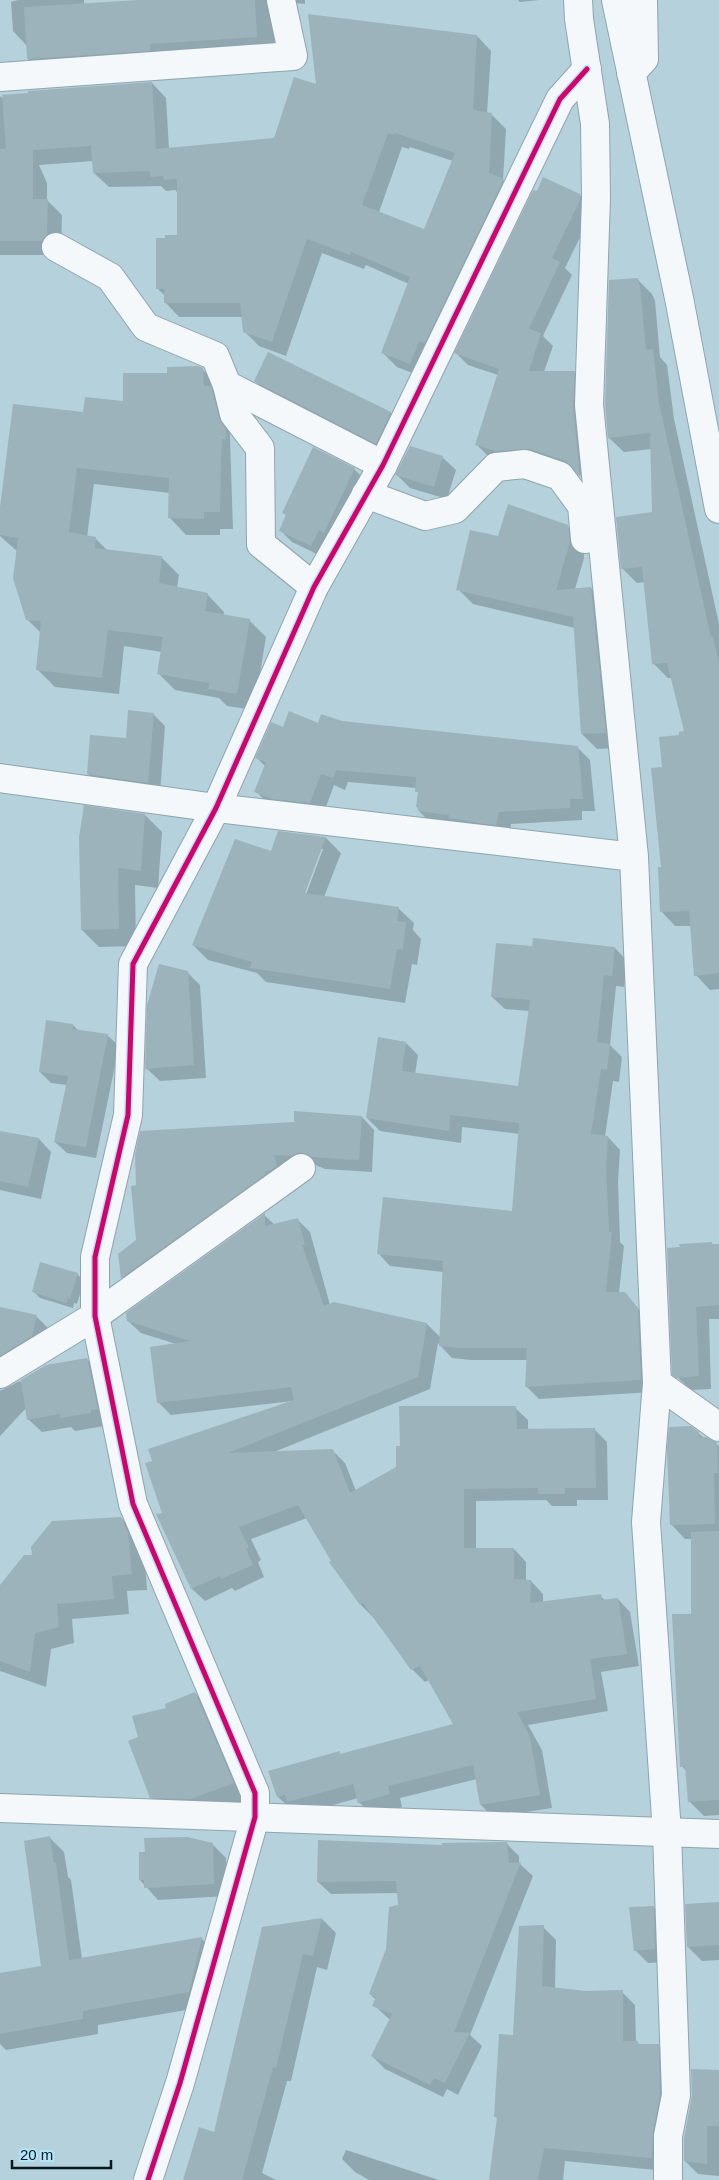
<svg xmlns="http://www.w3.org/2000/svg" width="719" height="2180" font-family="Helvetica,sans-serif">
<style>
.shadow{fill:#0003;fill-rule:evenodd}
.building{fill:#9cb3bc;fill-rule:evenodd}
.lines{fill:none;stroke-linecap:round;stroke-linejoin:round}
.minor-casing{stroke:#8ea5ae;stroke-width:30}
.tertiary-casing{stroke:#8ea5ae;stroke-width:30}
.minor{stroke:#f4f8fa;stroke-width:28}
.tertiary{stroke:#f4f8fa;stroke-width:28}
.cycleway-casing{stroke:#b1e5fa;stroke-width:8}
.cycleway{stroke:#d6006c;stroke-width:5}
</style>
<rect width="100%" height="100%" fill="#b5d1dc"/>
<g class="shadow">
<polygon points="18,0 84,0 84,5 159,0 305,0 305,4 296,3 289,6 286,34 274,35 275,55 46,77 28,59 27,46 13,31 11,2"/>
<polygon points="518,0 540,0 520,2"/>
<path d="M477 36 491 51 487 114H491L506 129 503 180 518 194 425 378 397 367 383 353 409 284 366 265 364 269 322 253 286 356 259 346 244 331 243 317H179L165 302V296L157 288 178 236V193L175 190 166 191 161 186 109 187 94 173 93 161 39 165 47 183V200L62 215 61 249 57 255H0V96L12 107 152 83 166 98 169 149 275 139 318 85ZM402 147 409 149 410 147 453 161 425 231 379 212Z"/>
<polygon points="580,195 592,207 592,213 565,268 572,275 543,336 553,346 544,372 574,372 586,384 592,486 578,473 543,461 509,463 488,456 476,444 498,375 468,365 456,353"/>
<polygon points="637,279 652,294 655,301 660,357 667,365 674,419 719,624 719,989 710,990 696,975 692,926 675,926 661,911 663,768 680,736 685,732 672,678 668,678 653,663 645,582 637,583 622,568 653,513 652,449 624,452 609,438"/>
<polygon points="269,354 391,413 409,432 395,462 274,400 255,381"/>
<polygon points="202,369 219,386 229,408 233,529 220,529 220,535 186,535 169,517 170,493 94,484 87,537 95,538 108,551 162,558 179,575 177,588 207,594 224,612 223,616 249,620 266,637 254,710 227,706 219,698 175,690 158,673 162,652 124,646 119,694 55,687 38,670 41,633 27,619 18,552 0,536 0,516 84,413 124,403 168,374"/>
<polygon points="314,449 354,469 366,481 323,557 292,542 280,530"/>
<polygon points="442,457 456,470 447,499 410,488 397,475"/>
<polygon points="567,526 583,541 584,558 575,589 591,588 606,603 620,748 597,749 582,734 575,628 473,604 458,589 499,537"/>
<polygon points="153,714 165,726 160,794 100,786 88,774"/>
<polygon points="342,723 577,747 590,760 595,811 582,811 582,820 511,824 509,837 432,824 419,811 417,807 419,794 416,788 348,782 345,790 334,785 323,815 268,804 256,791 266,767 257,758 283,728"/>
<polygon points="145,815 162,832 158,888 135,885 136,946 99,947 82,930"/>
<path d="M279 832 326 838 341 853 324 897 398 908 414 923 413 930 421 939 417 965 412 964 405 1003 266 982 257 973 208 960 193 945 272 852ZM320 849H323L304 900 301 899Z"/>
<polygon points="534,939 615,948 627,961 624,987 616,986 610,1045 622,1057 619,1082 613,1081 605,1137 608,1137 620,1150 618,1182 620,1242 624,1246 619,1293 624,1293 650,1322 653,1392 539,1399 526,1386 527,1360 471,1360 452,1358 438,1343 430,1389 274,1452 332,1450 345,1463 356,1491 515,1408 528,1420 528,1430 594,1429 607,1442 608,1500 577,1500 577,1506 552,1506 546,1500 476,1501 476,1549 514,1549 526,1562 526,1581 531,1581 543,1594 543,1603 600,1596 606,1601 618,1599 630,1612 639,1666 601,1672 608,1711 528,1725 542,1750 552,1808 493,1817 481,1805 477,1779 400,1798 402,1807 372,1815 359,1802 358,1798 301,1814 291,1809 278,1797 270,1772 339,1753 341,1755 455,1725 429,1680 425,1682 412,1669 373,1617 360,1604 307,1518 251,1539 261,1560 258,1562 264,1577 235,1591 232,1588 205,1601 192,1589 147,1464 293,1401 171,1415 158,1402 176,1344 141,1333 128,1321 264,1215 275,1225 297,1219 310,1232 330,1305 427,1324 440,1337 443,1272 390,1266 378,1253 513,1213 520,1134 462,1127 461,1143 380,1131 367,1118 406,1043 418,1055 415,1074 519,1088 530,1011 505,1009 492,997 533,948"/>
<polygon points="187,972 200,985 206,1078 160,1081 146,1068"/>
<polygon points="73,1025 79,1031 107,1035 119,1046 96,1158 67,1153 55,1142 67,1085 51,1083 40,1072"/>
<polygon points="362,1117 374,1130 372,1172 325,1169 313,1164 134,1290 122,1278 119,1254 295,1123"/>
<polygon points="0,1132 39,1139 51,1152 41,1199 0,1190"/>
<polygon points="711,1243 714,1246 719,1246 719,1319 709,1319 711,1389 691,1390 674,1374"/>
<polygon points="77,1274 84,1281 77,1304 74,1303 73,1308 40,1298 33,1291"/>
<polygon points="0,1308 36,1316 52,1332 2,1382 0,1391 20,1381 23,1385 87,1359 100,1372 104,1426 75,1431 71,1427 42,1432 28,1419 27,1407 0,1436"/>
<polygon points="698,1433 704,1438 719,1446 719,1815 704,1816 689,1801 687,1772 682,1766 692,1615 692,1539 685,1539 671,1524"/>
<polygon points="121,1518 137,1535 144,1551 147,1590 127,1591 129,1614 72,1619 74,1643 51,1649 46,1687 0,1671 0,1587 33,1556"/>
<polygon points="195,1693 211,1709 249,1799 207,1815 168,1813 151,1797 139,1738 168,1709"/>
<polygon points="49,1837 64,1852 68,1877 71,1880 82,1959 201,1938 216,1953 204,2007 98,2025 98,2034 6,2050 0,2044 0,1975 43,1967"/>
<polygon points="506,1843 519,1856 519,1863 533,1876 470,2035 482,2046 458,2095 447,2089 443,2097 385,2069 372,2056 390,2020 374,2005 376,2000 370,1994 388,1949 399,1906 398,1893 331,1894 318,1882 443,1846"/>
<polygon points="213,1845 226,1858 227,1896 158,1900 140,1880"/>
<polygon points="719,1903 719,1960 702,1961 688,1947"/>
<polygon points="653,1907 667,1920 668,1962 648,1963 635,1950"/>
<polygon points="322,1919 336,1933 327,1970 317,1967 291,2081 287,2081 262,2173 276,2180 184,2180 215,2133 263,1928"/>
<polygon points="543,1927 556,1940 555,1989 586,1992 622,1992 635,2005 636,2042 641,2045 658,2045 671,2058 665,2171 565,2161 563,2180 490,2180 498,2119 495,2116"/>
<polygon points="719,2071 719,2176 698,2174 685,2161"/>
<polygon points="346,2150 439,2180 369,2180 355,2172 342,2159"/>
</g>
<g class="building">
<polygon points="139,0 255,0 257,37 150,44 150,51 27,59 24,7"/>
<path d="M308 14 477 35 473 110 492 113 489 173 504 179 425 343 419 341 410 364 381 353 410 277 351 252 350 255 307 239 272 342 243 332 240 303H164V289H156V238H165V235H177V179L164 180 163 176 150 177V171L93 173 91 146 33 150V199H48L47 234 42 241H0V149H6L2 95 28 93V91L152 82 156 149 274 138 294 77 316 84ZM388 133 395 135V133L455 153 424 229 362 205Z"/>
<polygon points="543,177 580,194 580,200 552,258 560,262 529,329 541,333 529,371 575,371 573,406 580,477 566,461 530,449 496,451 475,445 499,369 454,353 533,190 537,191"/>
<polygon points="638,278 639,285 640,285 646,350 653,349 659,403 711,637 713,637 719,663 719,973 694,976 689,911 660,912 658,867 661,867 651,768 662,767 659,737 679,735 679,732 684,731 667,663 652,664 642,567 621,569 616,517 652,512 650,433 608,438 605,404 609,280"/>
<polygon points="268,352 391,412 376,444 254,381"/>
<polygon points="198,366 203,368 204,386 211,386 219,418 226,429 226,439 222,439 221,458 220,512 204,512 204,519 168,518 169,478 77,468 69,532 96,537 95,548 162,556 159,583 208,593 205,611 250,619 237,694 208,689 210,683 157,674 163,637 108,630 102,678 36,670 41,621 26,620 13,578 18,538 0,535 0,507 13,404 83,412 85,397 123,401 123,373 167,373 167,367"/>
<polygon points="410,446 443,456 434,487 395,475"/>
<polygon points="313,447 355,468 324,533 319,530 311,546 279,531 286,515 282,513"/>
<polygon points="508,504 568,525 570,542 556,590 591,587 606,733 581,734 573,617 456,590 470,530 498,536"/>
<polygon points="128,710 154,713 148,783 87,774 90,735 126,738"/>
<polygon points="289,711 318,723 321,714 342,721 578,746 583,799 570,799 570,808 499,812 496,825 484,824 449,818 449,815 418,811 418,807 416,807 418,792 415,792 416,777 336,770 333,778 321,774 310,803 272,799 254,792 266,762 255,758 271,722 283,727"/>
<polygon points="84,805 145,814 141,871 118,868 119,929 81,930 79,837"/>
<polygon points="278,831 326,837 305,893 399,907 397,921 406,922 403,950 397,949 390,989 250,968 252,962 192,945 235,839 271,851"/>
<polygon points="533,938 615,947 612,976 604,975 597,1042 610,1044 607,1070 601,1069 591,1134 608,1136 606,1169 609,1232 612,1232 606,1292 625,1292 638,1308 641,1380 525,1387 527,1348 458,1348 439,1346 443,1261 377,1254 383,1197 512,1211 519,1123 450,1115 449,1131 366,1118 378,1037 406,1042 402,1071 518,1086 530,1000 491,997 496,943 532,946"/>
<polygon points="159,964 188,971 194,1065 145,1069 147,1005"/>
<polygon points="46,1020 73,1024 73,1029 108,1034 86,1147 54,1142 68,1076 39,1072"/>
<polygon points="294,1111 362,1116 359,1160 312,1157 300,1152 291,1156 274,1155 277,1166 270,1171 265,1172 265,1175 121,1278 118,1254 136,1240 131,1186 136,1185 135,1154 140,1131 294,1122"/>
<polygon points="0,1131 39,1138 28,1187 0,1181"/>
<polygon points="265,1213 265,1226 298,1218 305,1245 302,1245 324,1306 334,1302 427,1323 418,1377 228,1453 333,1449 350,1493 396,1467 396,1446 400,1446 399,1406 516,1406 517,1429 595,1428 596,1488 565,1488 565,1494 538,1494 538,1488 464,1489 464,1548 514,1548 514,1579 531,1580 530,1603 601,1594 602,1600 618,1598 627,1654 590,1659 596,1699 517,1712 530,1737 540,1795 480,1805 473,1765 388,1786 390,1794 358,1803 353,1784 287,1802 285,1795 277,1797 268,1771 340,1751 340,1754 453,1724 420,1666 411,1670 363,1603 360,1605 350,1591 329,1562 331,1561 298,1505 239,1527 249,1548 246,1549 253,1565 221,1579 220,1576 191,1589 156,1514 162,1513 145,1463 152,1461 148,1449 294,1400 291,1387 157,1403 150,1347 190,1341 127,1321 126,1313"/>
<polygon points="712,1242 712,1244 719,1244 719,1305 696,1307 699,1376 676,1378 672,1375 667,1248 680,1247 679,1244"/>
<polygon points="40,1262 78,1273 70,1299 68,1298 66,1303 32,1292"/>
<polygon points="0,1307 37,1315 32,1336 0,1356"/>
<polygon points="87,1358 98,1409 91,1410 91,1413 60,1418 60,1414 27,1420 21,1380 46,1365"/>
<polygon points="691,1426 699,1432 699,1437 706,1437 717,1442 718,1473 714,1473 715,1524 670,1525 667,1449 669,1427"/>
<polygon points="121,1517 128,1533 132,1574 112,1576 114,1599 57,1604 59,1627 35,1633 30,1672 0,1661 0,1585 24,1555 32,1555 31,1547 52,1521"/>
<polygon points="719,1531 719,1800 688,1802 685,1766 680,1767 672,1614 691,1614 691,1532"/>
<polygon points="195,1692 234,1783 191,1799 150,1798 128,1741 138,1737 132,1716 166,1708 165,1704"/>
<polygon points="50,1836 54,1863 56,1863 69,1960 202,1937 189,1992 83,2011 83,2019 0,2034 0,1973 41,1966 24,1841"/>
<polygon points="187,1837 213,1843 214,1884 144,1888 144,1880 139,1880 139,1852 145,1852 144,1838"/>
<polygon points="318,1840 442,1845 442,1843 507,1842 509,1863 521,1862 454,2032 470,2033 445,2083 434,2078 430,2085 371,2056 392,2014 372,2006 376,1997 369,1994 386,1949 389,1907 398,1905 396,1881 317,1882"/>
<polygon points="719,1902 719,1945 687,1947 685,1904"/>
<polygon points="654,1906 655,1949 634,1951 629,1907"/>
<polygon points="322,1918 313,1956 303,1954 276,2068 273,2067 242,2180 183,2180 199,2127 214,2132 262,1927"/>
<polygon points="544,1925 542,1986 586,1991 623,1990 623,2041 638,2041 638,2044 659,2044 660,2094 653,2133 652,2158 544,2148 538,2180 489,2180 497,2117 494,2117 499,2034 513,2035 519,1926"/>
<polygon points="691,2069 719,2070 719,2126 707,2126 707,2164 684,2161 684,2138 692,2095"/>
</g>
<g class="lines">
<defs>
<g id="minor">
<polyline points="578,0 579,19 595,124 596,198 589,405 634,857 657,1383 646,1522 667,1833 676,2095 668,2136 668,2180"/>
<polyline points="631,73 644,59 643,0"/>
<polyline points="0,77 293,56 281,0"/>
<polyline points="56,247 110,277 146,327 215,356 227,385 383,465"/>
<polyline points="227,385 234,414 260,448 261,544 314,587"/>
<polyline points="366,494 425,516 455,509 496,467 525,464 560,476 582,506 585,539"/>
<polyline points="0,778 216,808 634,857"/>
<polyline points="0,1374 95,1316 301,1168"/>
<polyline points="657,1383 719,1427"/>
<polyline points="255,1817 255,1793 133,1504 95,1316 95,1257 128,1115 133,964 216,808 314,587 383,465 560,99 587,69"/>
</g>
<g id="tertiary">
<polyline points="616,0 679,298 719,509"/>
<polyline points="0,1808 719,1834"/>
<polyline points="148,2180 180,2083 255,1817"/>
</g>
</defs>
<use href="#minor" class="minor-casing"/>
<use href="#tertiary" class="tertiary-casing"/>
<use href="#minor" class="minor"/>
<use href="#tertiary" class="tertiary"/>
<defs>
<polyline id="cycleway" points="148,2180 180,2083 255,1817 255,1793 133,1504 95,1316 95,1257 128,1115 133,964 216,808 314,587 383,465 560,99 587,69"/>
</defs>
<use href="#cycleway" class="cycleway-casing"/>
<use href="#cycleway" class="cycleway"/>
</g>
<path d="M12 2160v8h99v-8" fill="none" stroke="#051921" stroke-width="2.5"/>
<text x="20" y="2160" font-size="15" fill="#051921" stroke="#b1e5fa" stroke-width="4" paint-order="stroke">20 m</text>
</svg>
